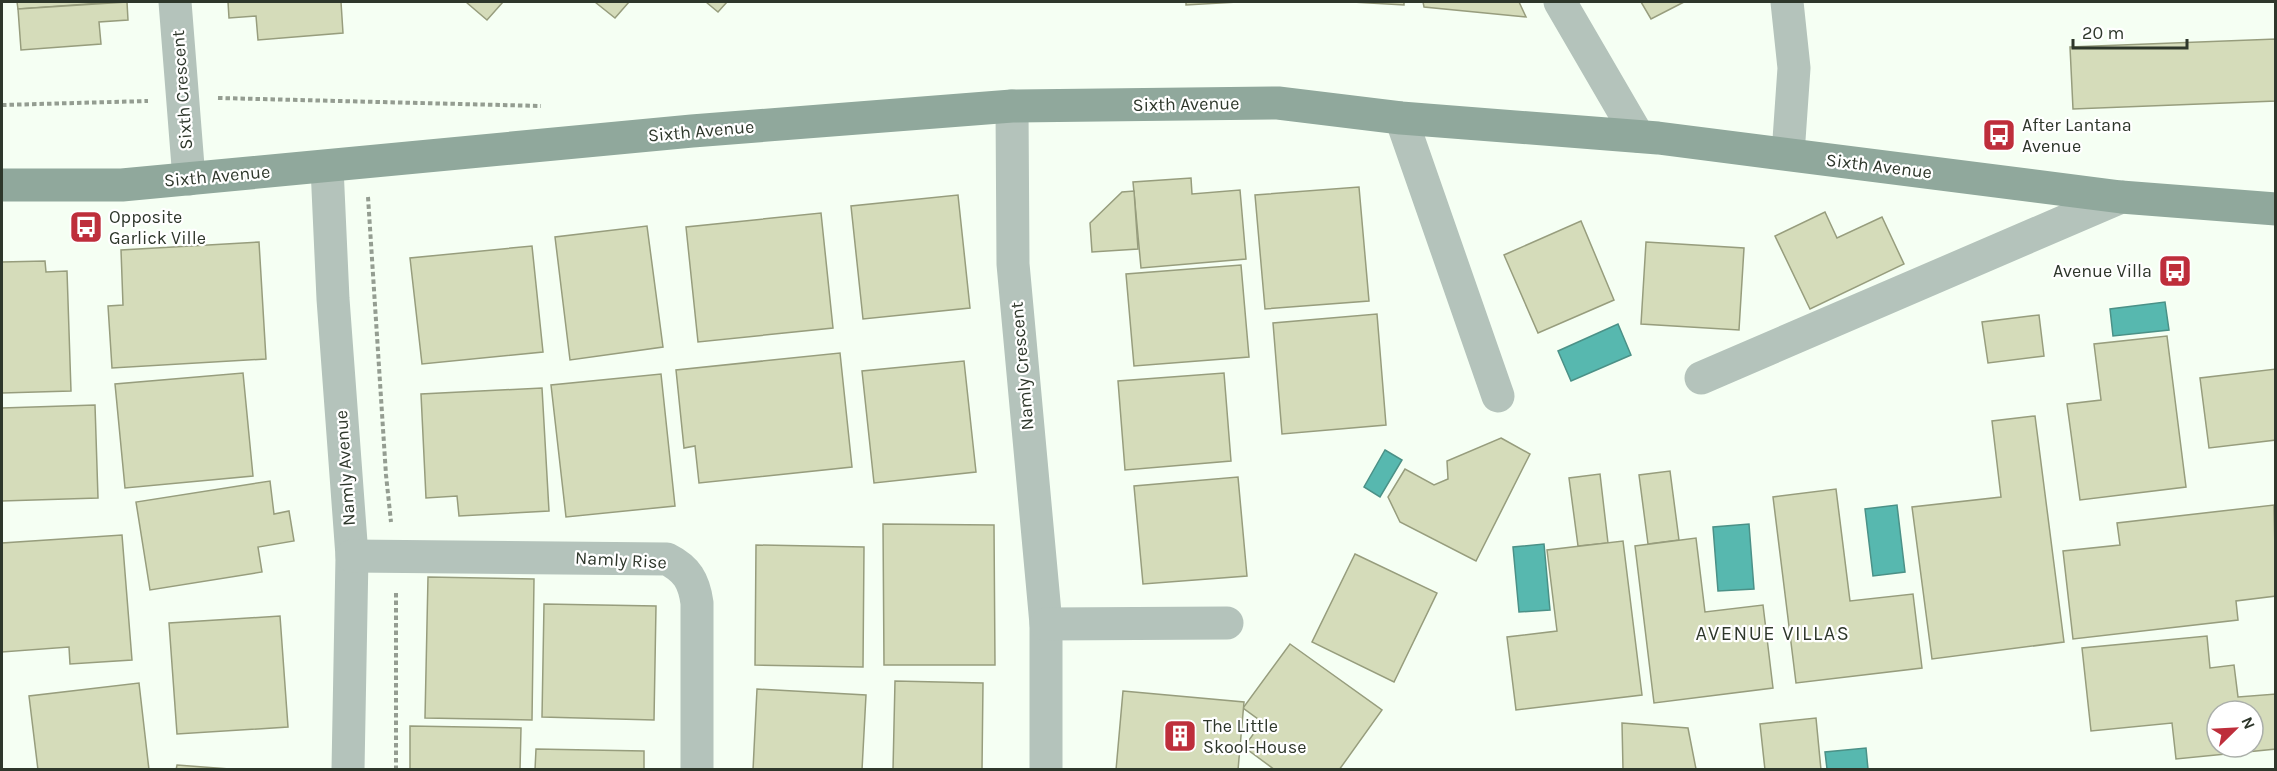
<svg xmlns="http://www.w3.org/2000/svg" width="2277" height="771" font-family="Karla,sans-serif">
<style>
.water{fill:#57b8af;stroke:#4b9187;stroke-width:1.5}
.building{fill:#d5dcba;stroke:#979d7d;stroke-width:1.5;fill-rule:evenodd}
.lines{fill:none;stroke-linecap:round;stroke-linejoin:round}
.path{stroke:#949d91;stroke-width:4;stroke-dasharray:4.5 3;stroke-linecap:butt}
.street{stroke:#b4c3bb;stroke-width:33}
.secondary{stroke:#90a89c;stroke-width:33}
.labels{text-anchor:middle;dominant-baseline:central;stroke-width:4.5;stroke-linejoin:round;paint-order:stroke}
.street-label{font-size:18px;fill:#2e372b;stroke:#fff}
.poi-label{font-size:18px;fill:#2e372b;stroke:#fff;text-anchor:start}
.neighbourhood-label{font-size:20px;letter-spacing:1.5px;fill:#2e372b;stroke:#fff}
</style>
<rect width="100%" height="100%" fill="#f5fff3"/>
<g class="water">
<polygon points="2165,302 2169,330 2113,336 2110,309"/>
<polygon points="1618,324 1631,355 1571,381 1558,351"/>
<polygon points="1385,450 1402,460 1380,497 1364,487"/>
<polygon points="1897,505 1905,572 1873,576 1865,509"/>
<polygon points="1749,524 1754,589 1718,591 1713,527"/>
<polygon points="1544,544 1550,610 1519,612 1513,547"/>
<polygon points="1866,748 1868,769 1827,769 1825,752"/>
</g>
<g class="building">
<polygon points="17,2 116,2 18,9"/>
<polygon points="127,2 128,20 99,22 101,44 21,50 18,9"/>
<polygon points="228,2 341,2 343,33 258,40 256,16 229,18"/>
<polygon points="466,2 503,2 487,20"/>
<polygon points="595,2 629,2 615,18"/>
<polygon points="706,2 727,2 718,12"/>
<polygon points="1186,2 1238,2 1186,5"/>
<polygon points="1352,2 1404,2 1404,5"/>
<polygon points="1423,2 1519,2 1526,17 1424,7"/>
<polygon points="1641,2 1684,2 1651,19"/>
<polygon points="2276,39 2276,101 2073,109 2070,47"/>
<polygon points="1191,178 1192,194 1240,190 1246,259 1141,268 1133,182"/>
<polygon points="1359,187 1369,301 1265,309 1255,195"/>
<polygon points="1134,191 1138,249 1092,252 1090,223 1122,192"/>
<polygon points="958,195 970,308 863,319 851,206"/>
<polygon points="1825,212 1837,238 1882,217 1904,264 1810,309 1775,236"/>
<polygon points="821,213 833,328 698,342 686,227"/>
<polygon points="1581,221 1614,300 1538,333 1504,255"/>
<polygon points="647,226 663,347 570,360 555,237"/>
<polygon points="259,242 266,359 112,368 108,306 123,305 121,250"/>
<polygon points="1646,242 1744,248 1739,330 1641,324"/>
<polygon points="532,246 543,352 422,364 410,258"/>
<polygon points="45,261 46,272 67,271 71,391 2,393 2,262"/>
<polygon points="1241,265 1249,357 1134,366 1126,274"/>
<polygon points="1377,314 1386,425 1282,434 1273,323"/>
<polygon points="2039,315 2044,356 1988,363 1982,322"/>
<polygon points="2167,336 2186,487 2080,500 2067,404 2101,400 2094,344"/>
<polygon points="840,353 852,467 699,483 695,446 684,448 676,370"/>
<polygon points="964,361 976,472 874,483 862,371"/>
<polygon points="2276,369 2276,440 2209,448 2200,378"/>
<polygon points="243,373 253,476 125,488 115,384"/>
<polygon points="1224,373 1231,461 1125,470 1118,381"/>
<polygon points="661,374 675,506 566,517 551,385"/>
<polygon points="542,388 549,511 459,516 457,496 426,498 421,394"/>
<polygon points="95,405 98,498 2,501 2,408"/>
<polygon points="2035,416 2064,642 1932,659 1912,507 2001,497 1992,421"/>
<polygon points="1501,438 1530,454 1476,561 1400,522 1388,497 1405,469 1434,485 1448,479 1447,461"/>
<polygon points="1670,471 1679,540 1648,544 1639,475"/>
<polygon points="1600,474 1608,543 1578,546 1569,478"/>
<polygon points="1238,477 1247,576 1143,584 1134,486"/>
<polygon points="270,481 274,514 289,511 294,541 258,547 262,572 150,590 136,502"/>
<polygon points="1836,489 1850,601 1913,594 1922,668 1796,683 1773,497"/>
<polygon points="2274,505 2276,596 2236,601 2238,620 2073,639 2063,551 2120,545 2117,523"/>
<polygon points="883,524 994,525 995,665 884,665"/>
<polygon points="122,535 132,660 70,664 69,647 2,652 2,543"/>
<polygon points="1696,538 1705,612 1763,605 1773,688 1654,703 1635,546"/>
<polygon points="1623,541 1642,695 1516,710 1507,637 1557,631 1547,550"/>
<polygon points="756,545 864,547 863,667 755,665"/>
<polygon points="1355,554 1437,593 1394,682 1312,642"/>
<polygon points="428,577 534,579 532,720 425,718"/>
<polygon points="544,604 656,606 654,720 542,717"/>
<polygon points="280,616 288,727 177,734 169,623"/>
<path d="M2207 636 2210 668 2234 665 2238 697 2276 694V749L2176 759 2172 723 2091 731 2082 648ZM2217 711H2253V747H2217Z"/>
<polygon points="1290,644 1382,710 1339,770 1275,770 1244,747 1262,722 1243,708"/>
<polygon points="895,681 983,683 982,770 893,770"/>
<polygon points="139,683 149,770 38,770 29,696"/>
<polygon points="757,689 866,695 862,770 753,770"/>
<polygon points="1123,691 1244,702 1238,770 1116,770"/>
<polygon points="1816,718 1821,770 1765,770 1760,724"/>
<polygon points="1622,723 1688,728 1696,769 1699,770 1623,770"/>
<polygon points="410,726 521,728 520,770 410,770"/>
<polygon points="536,749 644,751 644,770 535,770"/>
<polygon points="177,765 243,770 176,770"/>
</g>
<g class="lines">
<g class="path">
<polyline points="218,98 541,106"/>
<polyline points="2,105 148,101"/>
<polyline points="368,197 386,475 391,522"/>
<polyline points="396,770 396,592"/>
</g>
<g class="street">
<polyline points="175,2 189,179"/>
<polyline points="1560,2 1638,136"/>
<polyline points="1787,2 1794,68 1788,154"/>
<polyline points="1012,106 1013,264 1046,624 1046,770"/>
<polyline points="1401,118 1498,396"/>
<polyline points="327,167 333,299 352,556 348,770"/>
<polyline points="1701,378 2121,197"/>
<path d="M352 556 667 559C687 569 694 581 697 603V770"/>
<polyline points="1046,624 1227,623"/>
</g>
<polyline class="secondary" points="2,185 122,185 692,131 1012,106 1278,103 1401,118 1658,138 2121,197 2276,209"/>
</g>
<defs>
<symbol id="bus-square" viewBox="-11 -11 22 22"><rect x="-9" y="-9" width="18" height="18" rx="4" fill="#be2e3b" stroke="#fff"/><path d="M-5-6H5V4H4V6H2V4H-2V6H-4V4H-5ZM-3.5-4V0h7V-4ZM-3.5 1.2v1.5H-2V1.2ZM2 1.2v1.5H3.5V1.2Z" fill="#fff"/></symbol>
<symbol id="building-square" viewBox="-11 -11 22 22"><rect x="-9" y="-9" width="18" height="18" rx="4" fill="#be2e3b" stroke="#fff"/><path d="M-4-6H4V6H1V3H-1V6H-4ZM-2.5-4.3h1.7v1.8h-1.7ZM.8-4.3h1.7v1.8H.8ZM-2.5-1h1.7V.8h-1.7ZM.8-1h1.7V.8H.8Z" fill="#fff"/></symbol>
</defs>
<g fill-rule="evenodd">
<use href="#bus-square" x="1980" y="116" width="38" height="38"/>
<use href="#bus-square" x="67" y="208" width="38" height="38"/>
<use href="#bus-square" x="2156" y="252" width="38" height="38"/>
<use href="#building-square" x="1161" y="717" width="38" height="38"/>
</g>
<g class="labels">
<g class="street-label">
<text transform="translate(182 90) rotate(-94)">Sixth Crescent</text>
<text transform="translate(1186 104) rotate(-1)">Sixth Avenue</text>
<text transform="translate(701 131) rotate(-5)">Sixth Avenue</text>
<text transform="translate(1879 166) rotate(7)">Sixth Avenue</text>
<text transform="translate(217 176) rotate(-5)">Sixth Avenue</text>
<text transform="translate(1022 366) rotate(-95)">Namly Crescent</text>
<text transform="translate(345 468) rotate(-94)">Namly Avenue</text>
<text transform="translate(621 560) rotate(3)">Namly Rise</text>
</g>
<g class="poi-label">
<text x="2022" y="125">After Lantana<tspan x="2022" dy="21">Avenue</tspan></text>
<text x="109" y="217">Opposite<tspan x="109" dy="21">Garlick Ville</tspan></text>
<text x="2152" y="271" text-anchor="end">Avenue Villa</text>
<text x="1203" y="726">The Little<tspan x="1203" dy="21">Skool-House</tspan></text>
</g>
<g class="neighbourhood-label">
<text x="1773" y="633">AVENUE VILLAS</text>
</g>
</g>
<rect width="2277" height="771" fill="none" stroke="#2e372b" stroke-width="6"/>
<g transform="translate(2235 729) rotate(66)"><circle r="28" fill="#ffffff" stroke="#abafaa" stroke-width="1.5"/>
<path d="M0-4.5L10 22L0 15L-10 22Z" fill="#be2e3b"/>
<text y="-9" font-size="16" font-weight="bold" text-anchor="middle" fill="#2e372b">N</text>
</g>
<path d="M2073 39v9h114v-9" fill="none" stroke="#2e372b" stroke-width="3"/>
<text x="2082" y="39" font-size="18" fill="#2e372b" stroke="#ffffff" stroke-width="4.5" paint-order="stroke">20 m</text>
</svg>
